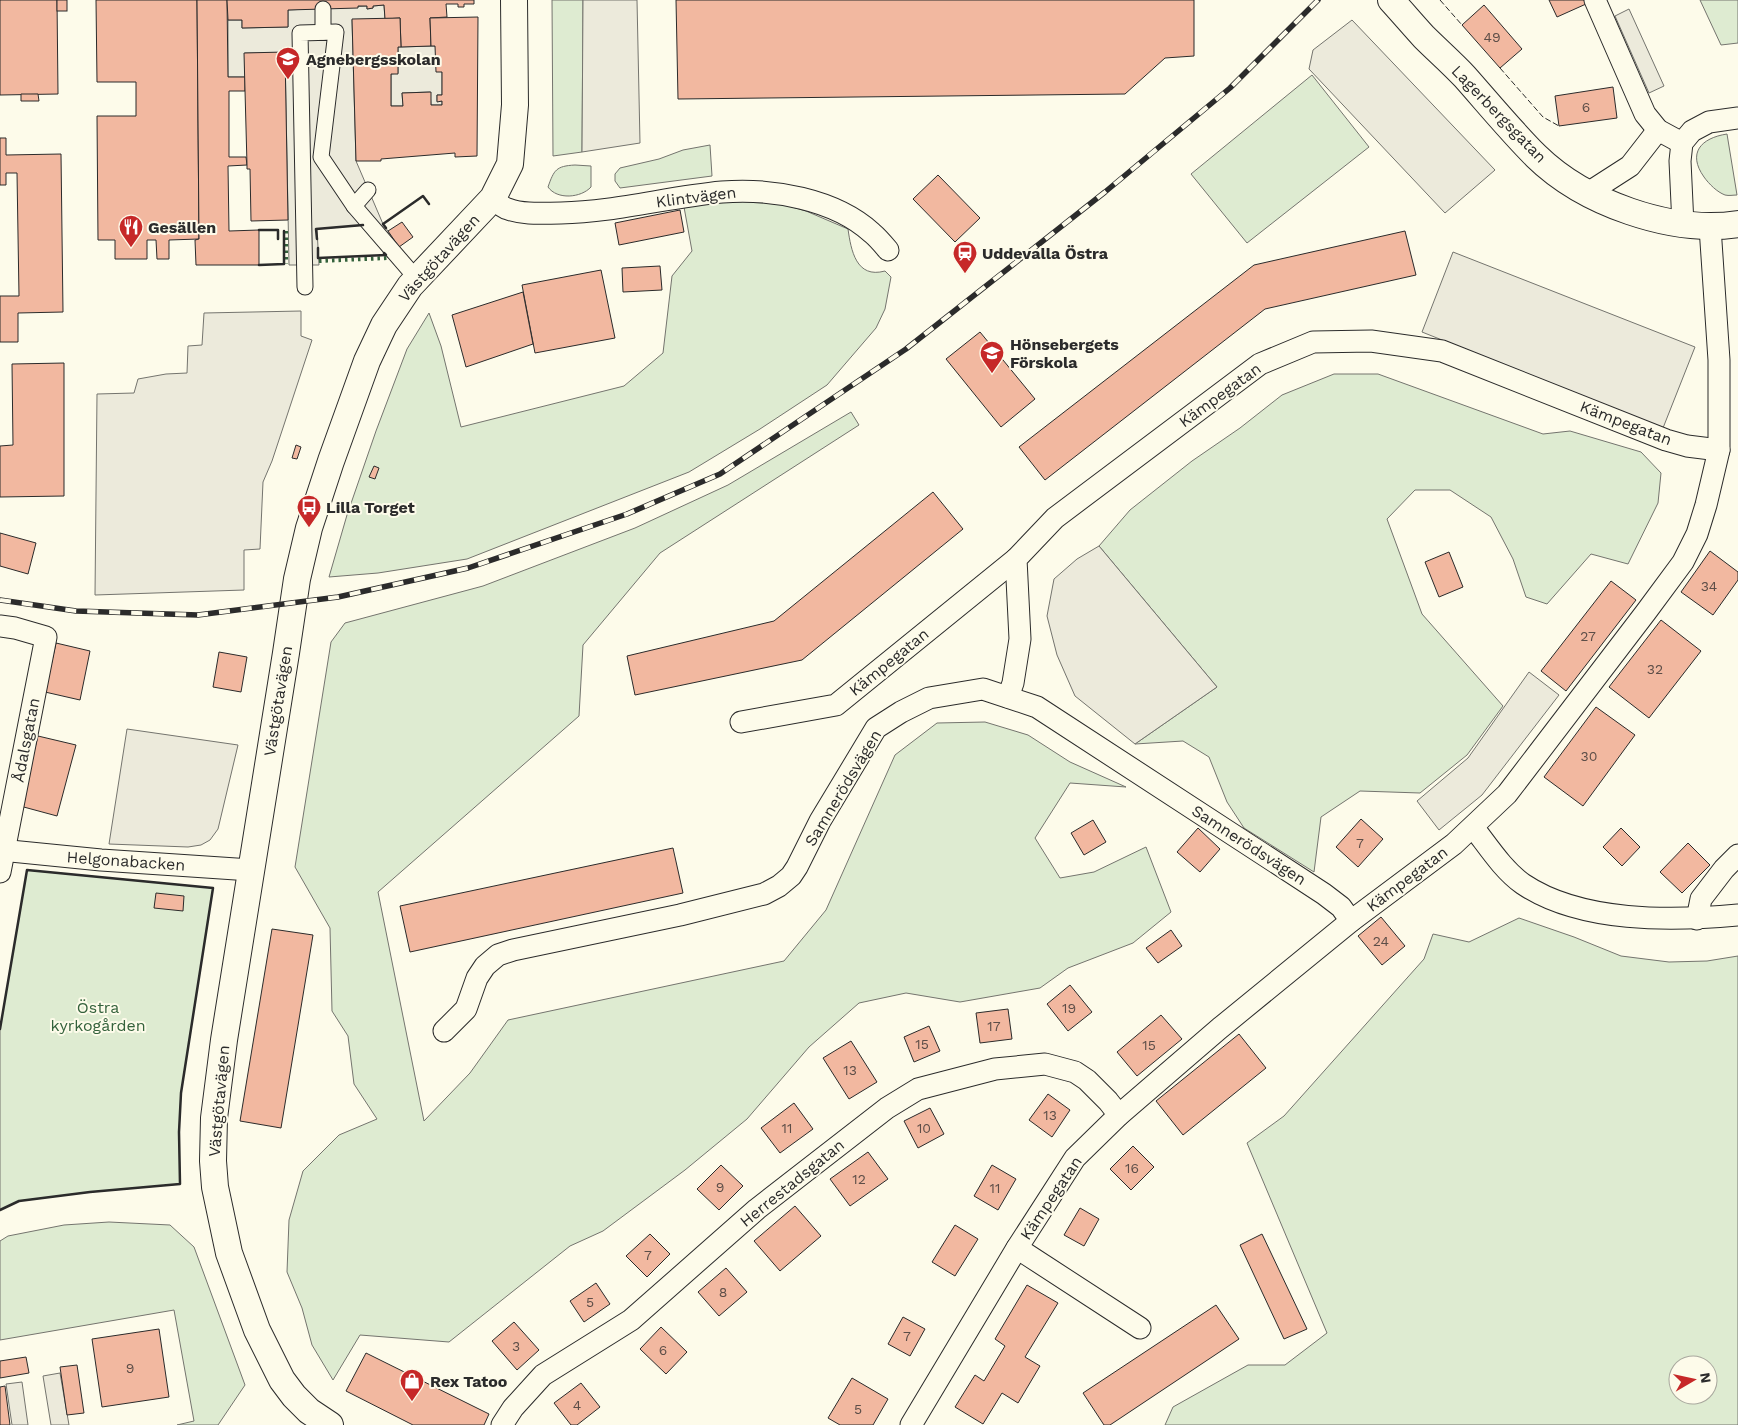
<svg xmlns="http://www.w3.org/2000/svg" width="1738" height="1425" font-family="'Work Sans',sans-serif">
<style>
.green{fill:#deebd1;stroke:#74746e;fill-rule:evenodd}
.parking{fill:#eceadb;stroke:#74746e}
.building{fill:#f2b8a0;stroke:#2b2b2b}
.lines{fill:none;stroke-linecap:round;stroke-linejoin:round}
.pedestrian-casing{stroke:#2b2b2b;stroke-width:17}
.minor-casing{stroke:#2b2b2b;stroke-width:23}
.tertiary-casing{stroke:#2b2b2b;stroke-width:28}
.pedestrian{stroke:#fdfbea;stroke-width:15}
.minor{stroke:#fdfbea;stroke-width:21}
.tertiary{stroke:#fdfbea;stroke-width:26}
.rail-casing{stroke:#2b2b2b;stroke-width:5.5}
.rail{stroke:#fdfbea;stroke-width:4;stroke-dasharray:11;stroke-linecap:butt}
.hedge{stroke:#34623c;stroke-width:4;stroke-dasharray:2.5 4;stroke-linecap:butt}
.fence{stroke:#2b2b2b;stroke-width:1;stroke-dasharray:6 2.5;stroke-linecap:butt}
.wall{stroke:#2b2b2b;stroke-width:2.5}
.labels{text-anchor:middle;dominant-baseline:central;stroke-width:4;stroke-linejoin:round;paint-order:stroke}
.number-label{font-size:14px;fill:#5d4e48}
.poi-label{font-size:16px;font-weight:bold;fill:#2b2b2b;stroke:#fdfbea;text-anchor:start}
.street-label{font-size:16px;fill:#2b2b2b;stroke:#fdfbea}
.park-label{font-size:16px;fill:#34623c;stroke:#fdfbea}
</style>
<rect width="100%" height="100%" fill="#fdfbea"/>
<g class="green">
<polygon points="552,0 583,0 582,152 553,156"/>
<polygon points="1700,0 1738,0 1738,43 1721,45"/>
<polygon points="1312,75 1369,147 1247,243 1191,174"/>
<path d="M1727 134 1737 195C1733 195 1729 196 1725 195 1717 192 1709 184 1704 177 1687 153 1701 138 1727 134Z"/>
<polygon points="710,145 712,176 620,188 615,181 615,174 620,168 659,159 683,150"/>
<path d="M575 165 591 166V187C581 198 557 200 548 187 554 170 556 166 575 165Z"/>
<path d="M724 199 775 202 806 211 848 229C851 250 856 279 885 271L891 277 885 309 876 328 827 385 760 429 689 472 467 559 378 573 329 577 347 515 376 431 407 349 429 313 441 346 461 427 624 386 663 353 672 276 692 251 684 207Z"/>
<polygon points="1334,374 1378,374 1543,434 1570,431 1641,452 1661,473 1658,503 1628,564 1591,554 1547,604 1526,597 1513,559 1491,517 1450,490 1415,490 1387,519 1422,614 1503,706 1467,755 1420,793 1360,791 1321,817 1314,872 1244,828 1227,802 1209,757 1183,741 1135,744 1217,687 1099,546 1130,510 1192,461 1240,428 1282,395"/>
<polygon points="851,412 859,425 660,553 583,645 579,716 378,892 424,1121 470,1073 508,1020 784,961 826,910 895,755 937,723 985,722 1028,735 1070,762 1126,787 1070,783 1035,838 1060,878 1094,872 1146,847 1171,912 1133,943 1068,968 1040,988 960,1002 906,993 859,1003 809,1047 747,1119 685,1170 603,1231 570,1246 449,1342 360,1335 333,1380 312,1345 302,1308 287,1272 289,1220 303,1171 339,1135 377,1119 354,1084 348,1036 332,1011 330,928 295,867 331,642 345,623 483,586 635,528 728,485"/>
<polygon points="27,870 213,888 181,1093 179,1132 180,1184 90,1192 19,1201 0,1210 0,1029"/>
<path d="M1519 918 1574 937 1621 956 1669 962 1707 961 1738 956V1425H1165L1173 1407 1248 1365H1285L1327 1333 1247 1143 1284 1116 1424 959 1433 934 1469 942ZM1678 1365H1708V1395H1678Z"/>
<polygon points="109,1222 170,1225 194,1247 245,1385 218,1425 177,1425 194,1421 174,1310 0,1340 0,1241 8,1236 64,1225"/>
</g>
<g class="parking">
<polygon points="583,0 637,0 640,143 582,152"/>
<polygon points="384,5 385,19 352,20 356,161 383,224 399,247 395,254 388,258 365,225 317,229 319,265 289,265 285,53 245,53 245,77 228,77 228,20 242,20 242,28 288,27 288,10 367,6 367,9 373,8 373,6"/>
<polygon points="1629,9 1664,86 1649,93 1615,16"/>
<polygon points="1352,20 1495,170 1445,213 1309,69 1313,50"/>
<polygon points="435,46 442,72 442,95 437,95 437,101 442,101 442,105 431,105 430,92 402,93 403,106 391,106 391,74 398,73 398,47"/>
<polygon points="1453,252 1695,347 1663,428 1422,332"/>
<polygon points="301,311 301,336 312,340 272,461 263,482 260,549 244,550 244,590 95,595 97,394 134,393 138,379 166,374 187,373 188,346 202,345 204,313"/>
<polygon points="1099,546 1217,687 1135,744 1075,696 1057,655 1047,616 1054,579 1077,559"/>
<polygon points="1529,672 1559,695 1482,795 1439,830 1417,801 1468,758"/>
<polygon points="127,729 238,745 218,829 210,840 201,845 188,847 109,844"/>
<polygon points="60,1373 69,1425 51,1425 43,1376"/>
<polygon points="22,1382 28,1425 12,1425 6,1384"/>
</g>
<g class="building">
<polygon points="0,0 57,0 58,94 0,95"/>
<rect x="57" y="0" width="10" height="11"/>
<polygon points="96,0 197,0 199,239 169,240 169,259 157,259 156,240 147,240 147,259 115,259 115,240 98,240 97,116 136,116 136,82 97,82"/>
<polygon points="197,0 227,0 228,77 245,77 245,91 229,91 229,157 246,157 247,165 228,166 229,231 259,230 259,265 196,265 195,240 199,239"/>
<polygon points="227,0 474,0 474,4 464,4 464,7 458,7 458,4 446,4 447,17 430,18 431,46 401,47 400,18 385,19 384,5 373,6 373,8 367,9 367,6 358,6 358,8 288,10 288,27 242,28 242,20 228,20"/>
<polygon points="676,0 1194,0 1194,56 1165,58 1125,94 678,99"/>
<polygon points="1549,0 1584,0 1586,4 1557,17"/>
<polygon points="1484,5 1522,49 1500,68 1462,25"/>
<polygon points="478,17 477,156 455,157 455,153 381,159 381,161 356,161 352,19 400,18 401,47 398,47 398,74 391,74 391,106 403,106 402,93 431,92 431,105 442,105 442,101 437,102 437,95 442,95 442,72 436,72 435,46 431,46 430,18"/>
<polygon points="285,52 288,220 251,221 250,169 247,169 247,165 244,53"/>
<polygon points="1613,87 1617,118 1559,126 1555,96"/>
<polygon points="21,94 38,94 39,101 21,101"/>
<polygon points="0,138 6,138 6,155 61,154 63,312 18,313 18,342 0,342 0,296 19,296 17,173 6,173 6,185 0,185"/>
<polygon points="938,175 980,218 955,242 913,199"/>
<polygon points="680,210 684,232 619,245 615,223"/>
<polygon points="402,222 413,237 399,247 388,231"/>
<polygon points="1405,231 1416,275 1265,309 1045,480 1019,447 1254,265"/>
<polygon points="660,266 662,290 623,292 622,268"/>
<polygon points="601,270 615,338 535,353 522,285"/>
<polygon points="523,292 533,344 466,367 452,315"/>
<polygon points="980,332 1035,399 1001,427 946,359"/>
<polygon points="64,363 64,496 0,497 0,446 13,445 12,364"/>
<polygon points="296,445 301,447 297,459 292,458"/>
<polygon points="374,466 379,468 375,479 369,477"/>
<polygon points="933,492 963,529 802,660 635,695 627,656 774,621"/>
<polygon points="0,533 36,543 28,574 0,566"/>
<polygon points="1710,551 1738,572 1738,580 1713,615 1681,592"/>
<polygon points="1449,552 1463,587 1439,597 1425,562"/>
<polygon points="1611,581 1636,600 1566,691 1541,671"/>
<polygon points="1661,620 1701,651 1649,718 1609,687"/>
<polygon points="56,643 90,651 80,700 45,692"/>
<polygon points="219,652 247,657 241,692 213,687"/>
<polygon points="1596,707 1635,735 1583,806 1544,777"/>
<polygon points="38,736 76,745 57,816 20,806"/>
<polygon points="1361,819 1383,839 1358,867 1336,847"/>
<polygon points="1093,820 1106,842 1084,855 1071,833"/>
<polygon points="1198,828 1220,849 1200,872 1177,852"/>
<polygon points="1621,828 1640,847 1622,866 1603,847"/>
<polygon points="1688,843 1710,865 1682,893 1660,872"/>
<polygon points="673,848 683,893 410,952 400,906"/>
<polygon points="156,893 184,896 183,911 154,908"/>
<polygon points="1381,917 1405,946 1382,965 1358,936"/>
<polygon points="272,929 313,935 281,1128 240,1121"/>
<polygon points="1171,930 1182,946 1158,963 1146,948"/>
<polygon points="1070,985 1092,1012 1068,1031 1047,1004"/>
<polygon points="1008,1009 1012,1039 980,1043 976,1013"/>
<polygon points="1161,1015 1182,1039 1137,1076 1117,1052"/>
<polygon points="929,1026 940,1051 914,1062 904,1037"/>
<polygon points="1239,1034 1266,1068 1183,1135 1156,1101"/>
<polygon points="851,1041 877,1082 849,1099 823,1058"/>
<polygon points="1048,1094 1070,1110 1052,1137 1029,1120"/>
<polygon points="794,1103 813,1129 780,1153 761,1128"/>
<polygon points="930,1108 944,1134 918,1148 904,1121"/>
<polygon points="1133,1146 1154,1167 1131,1190 1110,1169"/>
<polygon points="868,1152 888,1179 850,1206 830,1179"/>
<polygon points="721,1165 743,1186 719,1210 697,1189"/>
<polygon points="992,1165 1016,1179 998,1210 974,1196"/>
<polygon points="795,1206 821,1236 780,1271 754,1241"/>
<polygon points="1080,1208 1099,1219 1084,1246 1064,1235"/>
<polygon points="955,1225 978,1239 955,1276 932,1262"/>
<polygon points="650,1234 670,1254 647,1277 626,1256"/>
<polygon points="1262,1234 1307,1329 1284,1339 1240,1245"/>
<polygon points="726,1268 747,1292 719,1316 698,1292"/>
<polygon points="596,1283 610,1304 584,1322 570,1301"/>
<polygon points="1027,1285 1058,1303 1025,1357 1040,1366 1018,1403 1002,1393 983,1424 955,1407 975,1375 984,1381 1005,1346 995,1339"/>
<polygon points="1216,1305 1239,1339 1110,1425 1104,1425 1083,1393"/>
<polygon points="903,1317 925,1329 910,1356 888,1344"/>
<polygon points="514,1322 539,1350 517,1370 492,1341"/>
<polygon points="661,1327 687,1352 666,1374 640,1349"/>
<polygon points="159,1329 169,1397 102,1407 92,1339"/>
<polygon points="366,1353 489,1414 484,1425 413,1425 346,1391"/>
<polygon points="26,1357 29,1373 0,1378 0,1361"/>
<polygon points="77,1365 84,1413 67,1415 60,1367"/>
<polygon points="852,1378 888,1399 873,1425 840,1425 828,1418"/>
<polygon points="581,1383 600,1407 577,1425 571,1425 554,1403"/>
<polygon points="5,1386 10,1425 0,1425 0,1387"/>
</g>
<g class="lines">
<defs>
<g id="pedestrian">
<polyline points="323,9 323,32"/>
<polyline points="354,206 368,190"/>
<polyline points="305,287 300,33 336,32 321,157 354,206 417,279"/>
</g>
<g id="minor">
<polyline points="1595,0 1645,114 1658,130 1682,143"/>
<polyline points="1588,193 1630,166 1658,130"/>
<path d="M493 198C497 202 503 208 508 209 524 215 544 213 561 213 615 212 668 197 722 192 771 188 835 199 872 233 878 238 883 244 888 250"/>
<polyline points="1683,225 1680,161 1682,143 1692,131 1709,122 1738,118"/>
<polyline points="0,626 15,628 46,637 0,872"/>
<polyline points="1008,697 1013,683 1020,639 1016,559 1055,518 1260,364 1313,342 1371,341 1442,351 1666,440 1687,446 1719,450"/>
<polyline points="741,722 836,705 1016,559"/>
<path d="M1473 827C1488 846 1503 870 1523 884 1581 923 1672 921 1738 915"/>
<polyline points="0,850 101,860 251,870"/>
<polyline points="1697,919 1701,899 1724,869 1738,855"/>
<polyline points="444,1031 466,1009 477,978 485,966 498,955 513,950 680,915 764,894 779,886 791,876 797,867 820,821 876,728 901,712 929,698 983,689 1037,707 1324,894 1341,907 1351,921"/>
<polyline points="1017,1248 1140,1328"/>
<polyline points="502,1425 513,1408 543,1375 631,1320 757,1209 887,1108 918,1089 995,1069 1045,1064 1075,1072 1087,1080 1108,1101 1119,1115"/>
<polyline points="911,1425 1017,1248 1075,1158 1119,1115 1220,1028 1351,921 1454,844 1507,794 1646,612 1683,562 1697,534 1706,505 1719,450 1719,360 1710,227"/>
</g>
<g id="tertiary">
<path d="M1391 0C1402 12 1413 25 1424 37 1437 50 1452 63 1465 77 1488 103 1511 131 1536 156 1584 203 1671 234 1738 224"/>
<polyline points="330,1425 309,1411 294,1396 282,1380 257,1330 229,1253 215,1187 213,1161 214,1118 224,1040 286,653 297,579 309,528 331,461 367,361 384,325 410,286 493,198 510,164 515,105 514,0"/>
</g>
</defs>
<use href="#pedestrian" class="pedestrian-casing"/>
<use href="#minor" class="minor-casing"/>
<use href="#tertiary" class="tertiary-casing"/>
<use href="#pedestrian" class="pedestrian"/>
<use href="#minor" class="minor"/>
<use href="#tertiary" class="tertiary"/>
<defs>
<polyline id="rail" points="0,600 76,611 198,615 338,597 468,568 627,514 720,474 906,349 1105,192 1230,88 1318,0"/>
</defs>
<use href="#rail" class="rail-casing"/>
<use href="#rail" class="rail"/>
<g class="hedge">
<polyline points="286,231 286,264"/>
<polyline points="319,261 388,258"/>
</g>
<g class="fence">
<polyline points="1440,0 1462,25"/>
<polyline points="1500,68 1543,117 1559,126"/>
</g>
<g class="wall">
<polyline points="386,228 383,224 423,196 429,204"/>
<polyline points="259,230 278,230 278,239"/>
<polyline points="317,239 316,229 363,225"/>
<polyline points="318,248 318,258 386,255 384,253"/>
<polyline points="259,265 284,264 284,231"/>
<polyline points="0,1029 27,870 213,888 181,1093 179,1132 180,1184 90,1192 19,1201 0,1210"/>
</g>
</g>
<defs>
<symbol id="school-pin" viewBox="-11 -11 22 30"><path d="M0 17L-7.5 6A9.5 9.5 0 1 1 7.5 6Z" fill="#c62828" stroke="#fdfbea"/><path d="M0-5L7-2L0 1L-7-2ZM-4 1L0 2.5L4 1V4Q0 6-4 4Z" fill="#fff"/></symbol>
<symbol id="restaurant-pin" viewBox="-11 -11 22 30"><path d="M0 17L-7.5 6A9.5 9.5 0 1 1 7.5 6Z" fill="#c62828" stroke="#fdfbea"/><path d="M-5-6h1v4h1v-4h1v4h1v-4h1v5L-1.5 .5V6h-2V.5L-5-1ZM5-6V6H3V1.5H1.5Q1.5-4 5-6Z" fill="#fff"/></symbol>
<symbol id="station-pin" viewBox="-11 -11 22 30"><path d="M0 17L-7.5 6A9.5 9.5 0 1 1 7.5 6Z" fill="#c62828" stroke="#fdfbea"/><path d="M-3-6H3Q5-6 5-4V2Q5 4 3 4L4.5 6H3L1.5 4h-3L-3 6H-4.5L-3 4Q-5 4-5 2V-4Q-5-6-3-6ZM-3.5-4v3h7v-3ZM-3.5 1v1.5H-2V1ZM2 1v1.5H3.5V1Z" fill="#fff"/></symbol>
<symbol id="bus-pin" viewBox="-11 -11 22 30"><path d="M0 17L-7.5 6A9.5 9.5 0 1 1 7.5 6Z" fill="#c62828" stroke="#fdfbea"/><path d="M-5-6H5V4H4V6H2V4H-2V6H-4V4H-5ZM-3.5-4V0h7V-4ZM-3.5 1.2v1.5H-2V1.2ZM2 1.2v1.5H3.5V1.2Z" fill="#fff"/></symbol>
<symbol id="shop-pin" viewBox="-11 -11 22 30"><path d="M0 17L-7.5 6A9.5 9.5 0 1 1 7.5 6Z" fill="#c62828" stroke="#fdfbea"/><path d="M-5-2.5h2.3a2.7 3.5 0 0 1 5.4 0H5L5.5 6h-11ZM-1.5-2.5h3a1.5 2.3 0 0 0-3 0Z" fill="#fff"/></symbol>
</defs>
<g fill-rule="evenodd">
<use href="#school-pin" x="274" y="45" width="28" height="38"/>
<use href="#restaurant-pin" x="117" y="213" width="28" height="38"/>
<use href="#station-pin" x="951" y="239" width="28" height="38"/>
<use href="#school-pin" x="978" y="339" width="28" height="38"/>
<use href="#bus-pin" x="295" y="493" width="28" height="38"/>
<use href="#shop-pin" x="398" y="1367" width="28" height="38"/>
</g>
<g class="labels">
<g class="number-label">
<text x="1492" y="37">49</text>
<text x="1586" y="107">6</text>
<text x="1709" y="586">34</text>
<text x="1588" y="636">27</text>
<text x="1655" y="669">32</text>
<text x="1589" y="756">30</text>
<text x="1360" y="843">7</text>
<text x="1381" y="941">24</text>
<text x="1069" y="1008">19</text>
<text x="994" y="1026">17</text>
<text x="922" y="1044">15</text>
<text x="1149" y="1045">15</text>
<text x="850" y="1070">13</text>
<text x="1050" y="1115">13</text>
<text x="787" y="1128">11</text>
<text x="924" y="1128">10</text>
<text x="1132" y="1168">16</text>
<text x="859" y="1179">12</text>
<text x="720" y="1187">9</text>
<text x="995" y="1188">11</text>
<text x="648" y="1255">7</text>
<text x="723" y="1292">8</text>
<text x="590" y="1302">5</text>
<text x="907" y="1336">7</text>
<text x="516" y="1346">3</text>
<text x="663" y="1350">6</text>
<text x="130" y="1368">9</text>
<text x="577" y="1405">4</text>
<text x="858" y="1409">5</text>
</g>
<g class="poi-label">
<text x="306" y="59">Agnebergsskolan</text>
<text x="148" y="227">Gesällen</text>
<text x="982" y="253">Uddevalla Östra</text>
<text x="1010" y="344">Hönsebergets<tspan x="1010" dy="18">Förskola</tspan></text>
<text x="326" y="507">Lilla Torget</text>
<text x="430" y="1381">Rex Tatoo</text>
</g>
<g class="street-label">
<text transform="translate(1499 114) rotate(46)">Lagerbergsgatan</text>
<text transform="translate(696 197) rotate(-7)">Klintvägen</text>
<text transform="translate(439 258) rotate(-48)">Västgötavägen</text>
<text transform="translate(1220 395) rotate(-36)">Kämpegatan</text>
<text transform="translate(1626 423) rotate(21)">Kämpegatan</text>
<text transform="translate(889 662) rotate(-39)">Kämpegatan</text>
<text transform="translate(278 701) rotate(-81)">Västgötavägen</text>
<text transform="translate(26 740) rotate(-79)">Ådalsgatan</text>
<text transform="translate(843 788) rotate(-59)">Samnerödsvägen</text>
<text transform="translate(1249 845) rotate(33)">Samnerödsvägen</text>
<text transform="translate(126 861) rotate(4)">Helgonabacken</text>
<text transform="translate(1407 879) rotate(-37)">Kämpegatan</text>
<text transform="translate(219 1101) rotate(-85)">Västgötavägen</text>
<text transform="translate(792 1183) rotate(-39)">Herrestadsgatan</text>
<text transform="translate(1051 1198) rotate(-56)">Kämpegatan</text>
</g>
<g class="park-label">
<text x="98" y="1007">Östra<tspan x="98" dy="18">kyrkogården</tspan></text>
</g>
</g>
<g transform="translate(1693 1380) rotate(81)"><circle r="24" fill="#fdfbea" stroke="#a9a89e"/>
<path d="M0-4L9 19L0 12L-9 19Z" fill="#c62828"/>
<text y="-8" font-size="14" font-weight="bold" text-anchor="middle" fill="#2b2b2b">N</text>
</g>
</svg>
